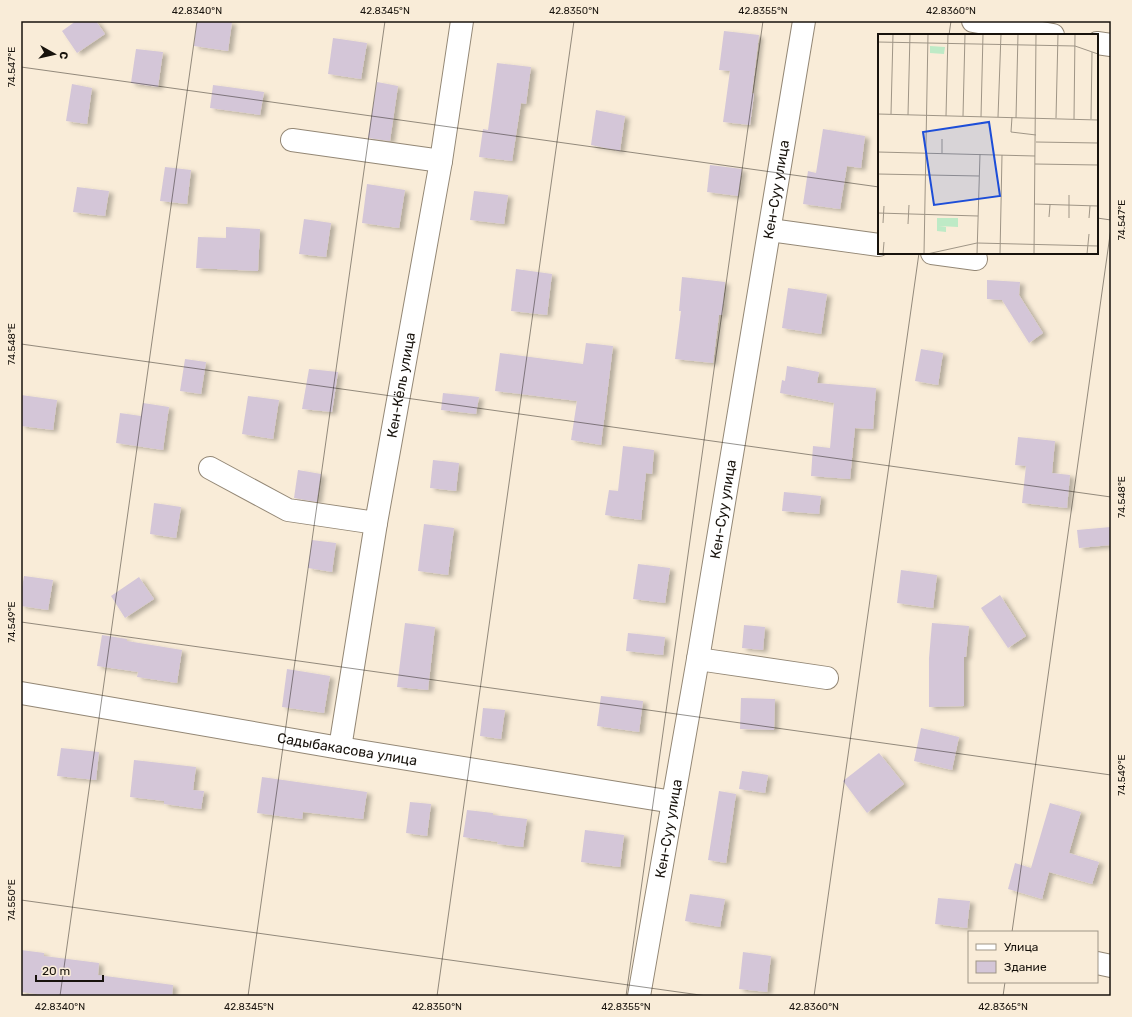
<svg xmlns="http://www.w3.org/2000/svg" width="1132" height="1017" font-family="Rubik,sans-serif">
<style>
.building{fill:#d4c6d8;filter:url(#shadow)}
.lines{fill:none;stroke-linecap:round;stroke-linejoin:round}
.minor-casing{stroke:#938775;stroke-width:24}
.minor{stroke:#fff;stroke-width:22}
.ticks{fill:none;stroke:#17120c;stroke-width:1;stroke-opacity:0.45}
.labels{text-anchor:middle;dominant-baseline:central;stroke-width:3;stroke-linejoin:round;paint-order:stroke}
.street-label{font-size:14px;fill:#17120c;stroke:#f9ecd8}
.inset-road{fill:none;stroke:#9f9586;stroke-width:1}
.view{fill:#1d4ed8;fill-opacity:0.15;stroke:#1d4ed8;stroke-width:2}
.inset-edge{fill:none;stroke:#17120c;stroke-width:2}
.neatline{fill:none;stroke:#17120c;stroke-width:1.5}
.ticks-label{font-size:10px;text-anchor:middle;fill:#17120c}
</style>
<defs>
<filter id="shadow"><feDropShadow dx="4.5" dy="2.5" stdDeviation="2" flood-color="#0004"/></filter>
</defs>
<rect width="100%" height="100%" fill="#f9ecd8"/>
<g class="building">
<polygon points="76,21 96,21 105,34 77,53 62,31"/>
<polygon points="197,21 232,22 228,51 194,46"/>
<polygon points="724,31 759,35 752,93 754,94 750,125 723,122 730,71 719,70"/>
<polygon points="333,38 367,43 361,79 328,74"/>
<polygon points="136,49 163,52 158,87 131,83"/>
<polygon points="497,63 531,67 526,104 521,103 512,161 479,157 483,129 488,130"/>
<polygon points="377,82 398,86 390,141 368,138"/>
<polygon points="72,84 92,88 87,124 66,121"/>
<polygon points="213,85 264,92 260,115 210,108"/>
<polygon points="596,110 625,116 620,151 591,145"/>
<polygon points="823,129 865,136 861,168 847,166 840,209 803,204 808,171 816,173"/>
<polygon points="710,165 742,169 738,196 707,192"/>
<polygon points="165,167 191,170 187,204 160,201"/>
<polygon points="367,184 405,190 399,228 362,223"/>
<polygon points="77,187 109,191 105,216 73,212"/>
<polygon points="474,191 508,195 504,224 470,220"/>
<polygon points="304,219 331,223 326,257 299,254"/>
<polygon points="226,227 260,229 258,271 196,268 198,237 226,238"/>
<polygon points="516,269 552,274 547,315 511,311"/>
<polygon points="682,277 725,282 722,315 719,315 713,363 675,359 681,311 679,311"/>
<polygon points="987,280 1020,282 1019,295 1043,333 1029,343 1002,300 987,299"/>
<polygon points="788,288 827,294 821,334 782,328"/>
<polygon points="586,343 613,346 601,445 571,440 577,401 495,391 500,353 583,364"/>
<polygon points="921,349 943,353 938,385 915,381"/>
<polygon points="185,359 206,362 201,394 180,391"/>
<polygon points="787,366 819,372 817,383 876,388 873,429 855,428 850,479 811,476 813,446 830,448 834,403 780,393 782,380 785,381"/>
<polygon points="309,369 338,372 332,412 302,409"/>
<polygon points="443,393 479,397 476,414 441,410"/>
<polygon points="21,395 57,400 53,430 21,426"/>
<polygon points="248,396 279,400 273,439 242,434"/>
<polygon points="143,403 169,407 163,450 116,443 120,413 141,416"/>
<polygon points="1018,437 1055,441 1052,473 1070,475 1067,508 1022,503 1026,466 1015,465"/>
<polygon points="623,446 654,450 652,474 646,473 641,520 605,515 609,490 618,491"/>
<polygon points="433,460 459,463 456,491 430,488"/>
<polygon points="298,470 321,474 317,502 294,498"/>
<polygon points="784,492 821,496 819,514 782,511"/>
<polygon points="154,503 181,507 176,538 150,534"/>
<polygon points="424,524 454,528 448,575 418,571"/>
<polygon points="1111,527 1111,545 1079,548 1077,530"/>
<polygon points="312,540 336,543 332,572 308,568"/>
<polygon points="638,564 670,568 665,603 633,599"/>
<polygon points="901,570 937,575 933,608 897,603"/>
<polygon points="24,576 53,580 48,610 21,606 21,593"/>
<polygon points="139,577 154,599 125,618 111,596"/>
<polygon points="1000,595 1026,636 1008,648 981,608"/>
<polygon points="405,623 435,627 428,690 397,687"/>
<polygon points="932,623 969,626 966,657 964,657 964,706 929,707 929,658"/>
<polygon points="744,625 765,627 763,650 742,648"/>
<polygon points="628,633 665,637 663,655 626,651"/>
<polygon points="102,635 127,639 127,641 182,650 177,683 137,677 138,672 97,666"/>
<polygon points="287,669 330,676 324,713 282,707"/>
<polygon points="601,696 643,701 639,732 597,726"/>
<polygon points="741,698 775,699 774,730 740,729"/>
<polygon points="483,708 505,710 501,739 480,736"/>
<polygon points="921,728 959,737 952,770 914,761"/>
<polygon points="61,748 99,752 96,780 57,776"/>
<polygon points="879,753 904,784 867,813 843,781"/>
<polygon points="134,760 196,767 193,790 204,791 201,809 164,804 164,801 130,797"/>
<polygon points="742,771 768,775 765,793 739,789"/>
<polygon points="262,777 367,792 363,819 303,812 302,819 257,813"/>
<polygon points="719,791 736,794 726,863 708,860"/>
<polygon points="410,802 431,804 427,836 406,833"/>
<polygon points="1050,803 1081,812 1069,853 1099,862 1092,884 1049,872 1042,899 1008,889 1015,863 1031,868"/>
<polygon points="467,810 493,813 493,815 527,819 523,847 497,844 498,842 463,837"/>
<polygon points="585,830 624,835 620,867 581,862"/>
<polygon points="690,894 725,899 720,927 685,921"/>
<polygon points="938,898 970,901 967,928 935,924"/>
<polygon points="21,950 44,953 44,956 99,963 98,975 173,985 172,996 52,996 21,992"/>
<polygon points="743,952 771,956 767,992 739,989"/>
</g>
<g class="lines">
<defs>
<g id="minor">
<polyline points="973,21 1053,35"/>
<polyline points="1097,43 1111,45"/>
<polyline points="292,140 441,161"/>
<polyline points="770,230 879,245"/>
<polyline points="932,253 976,259"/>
<polyline points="210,468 288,510 376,523"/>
<polyline points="698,659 827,678"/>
<path id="s1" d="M21 693 340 748 673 802"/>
<path id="s2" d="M340 748 376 523 441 161 462 21"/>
<polyline points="1097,963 1111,966"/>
<path id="s3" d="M639 996 698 659 804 21"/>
</g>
</defs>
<use href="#minor" class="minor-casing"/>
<use href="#minor" class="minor"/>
</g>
<path class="ticks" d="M949 35 951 21M21 67 879 187M1097 218 1111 220M21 344 1111 497M21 622 1111 775M21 900 707 996M1012 932 1111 228M60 996 197 21M248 996 385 21M437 996 574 21M626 996 763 21M814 996 919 253M1003 996 1005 982"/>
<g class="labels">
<g class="street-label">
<text stroke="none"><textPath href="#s3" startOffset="818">Кен-Суу улица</textPath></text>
<text stroke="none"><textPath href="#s2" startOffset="368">Кен-Кёль улица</textPath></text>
<text stroke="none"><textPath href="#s3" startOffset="494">Кен-Суу улица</textPath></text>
<text stroke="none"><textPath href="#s1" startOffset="331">Садыбакасова улица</textPath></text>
<text stroke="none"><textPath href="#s3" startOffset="170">Кен-Суу улица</textPath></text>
</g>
</g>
<g transform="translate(878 34)">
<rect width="220" height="220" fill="#f9ecd8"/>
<path d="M52 12 67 13 66 20 52 19ZM59 184H80V193L61 192 68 193V198L59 197Z" fill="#beeac6"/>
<path class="inset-road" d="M0 8 197 12 220 20M0 80 220 86M13 80 15 0M30 81 32 0M68 82 70 0M85 82 87 0M103 83 105 0M120 83 123 0M134 83 133 98 158 101M138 84 140 0M178 84 180 0M196 85 197 0M213 85 214 18M158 108 220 109M0 118 157 122M64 119V105M157 130 220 131M0 140 101 142M191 161V184M156 170 220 172M0 179 100 182M171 183 172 171M211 184 212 172M5 189 6 172M30 190 31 171M5 220 6 208M46 220 50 0M49 220 99 209 220 212M99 220 102 120M122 220 124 121M156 220 158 0M209 220 211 200"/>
<path class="view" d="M111 88 122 162 56 171 45 98Z"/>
<rect width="220" height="220" class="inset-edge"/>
</g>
<rect width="1132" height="1017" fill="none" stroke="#f9ecd8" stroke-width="44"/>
<rect x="968" y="931" width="130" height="52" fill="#f9ecd8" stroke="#9f9586"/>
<rect x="976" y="944" width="20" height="6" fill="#ffffff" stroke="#9f9586"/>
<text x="1004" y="951" font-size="12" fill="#17120c">Улица</text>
<rect x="976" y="961" width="20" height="12" fill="#d4c6d8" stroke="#9f9586"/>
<text x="1004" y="971" font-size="12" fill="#17120c">Здание</text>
<g transform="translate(54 54) rotate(98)" stroke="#f9ecd8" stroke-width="3" paint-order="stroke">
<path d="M0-3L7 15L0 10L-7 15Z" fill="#17120c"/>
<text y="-6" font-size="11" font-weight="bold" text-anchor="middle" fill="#17120c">С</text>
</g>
<path d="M36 975v6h67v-6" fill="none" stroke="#17120c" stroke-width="2"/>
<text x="42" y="975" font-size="12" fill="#17120c" stroke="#f9ecd8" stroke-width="3" paint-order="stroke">20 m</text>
<rect x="22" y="22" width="1088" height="973" class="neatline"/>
<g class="ticks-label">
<text x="197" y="14">42.8340°N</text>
<text x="385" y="14">42.8345°N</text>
<text x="574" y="14">42.8350°N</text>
<text x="763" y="14">42.8355°N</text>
<text x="951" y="14">42.8360°N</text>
<text transform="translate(11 67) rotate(-90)" y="4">74.547°E</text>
<text transform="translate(1121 220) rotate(-90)" y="4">74.547°E</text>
<text transform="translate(11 344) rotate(-90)" y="4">74.548°E</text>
<text transform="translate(1121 497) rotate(-90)" y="4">74.548°E</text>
<text transform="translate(11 622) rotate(-90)" y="4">74.549°E</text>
<text transform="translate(1121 775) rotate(-90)" y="4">74.549°E</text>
<text transform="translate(11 900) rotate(-90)" y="4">74.550°E</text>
<text x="60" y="1010">42.8340°N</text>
<text x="249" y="1010">42.8345°N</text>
<text x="437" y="1010">42.8350°N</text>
<text x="626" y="1010">42.8355°N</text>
<text x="814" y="1010">42.8360°N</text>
<text x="1003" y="1010">42.8365°N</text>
</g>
</svg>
